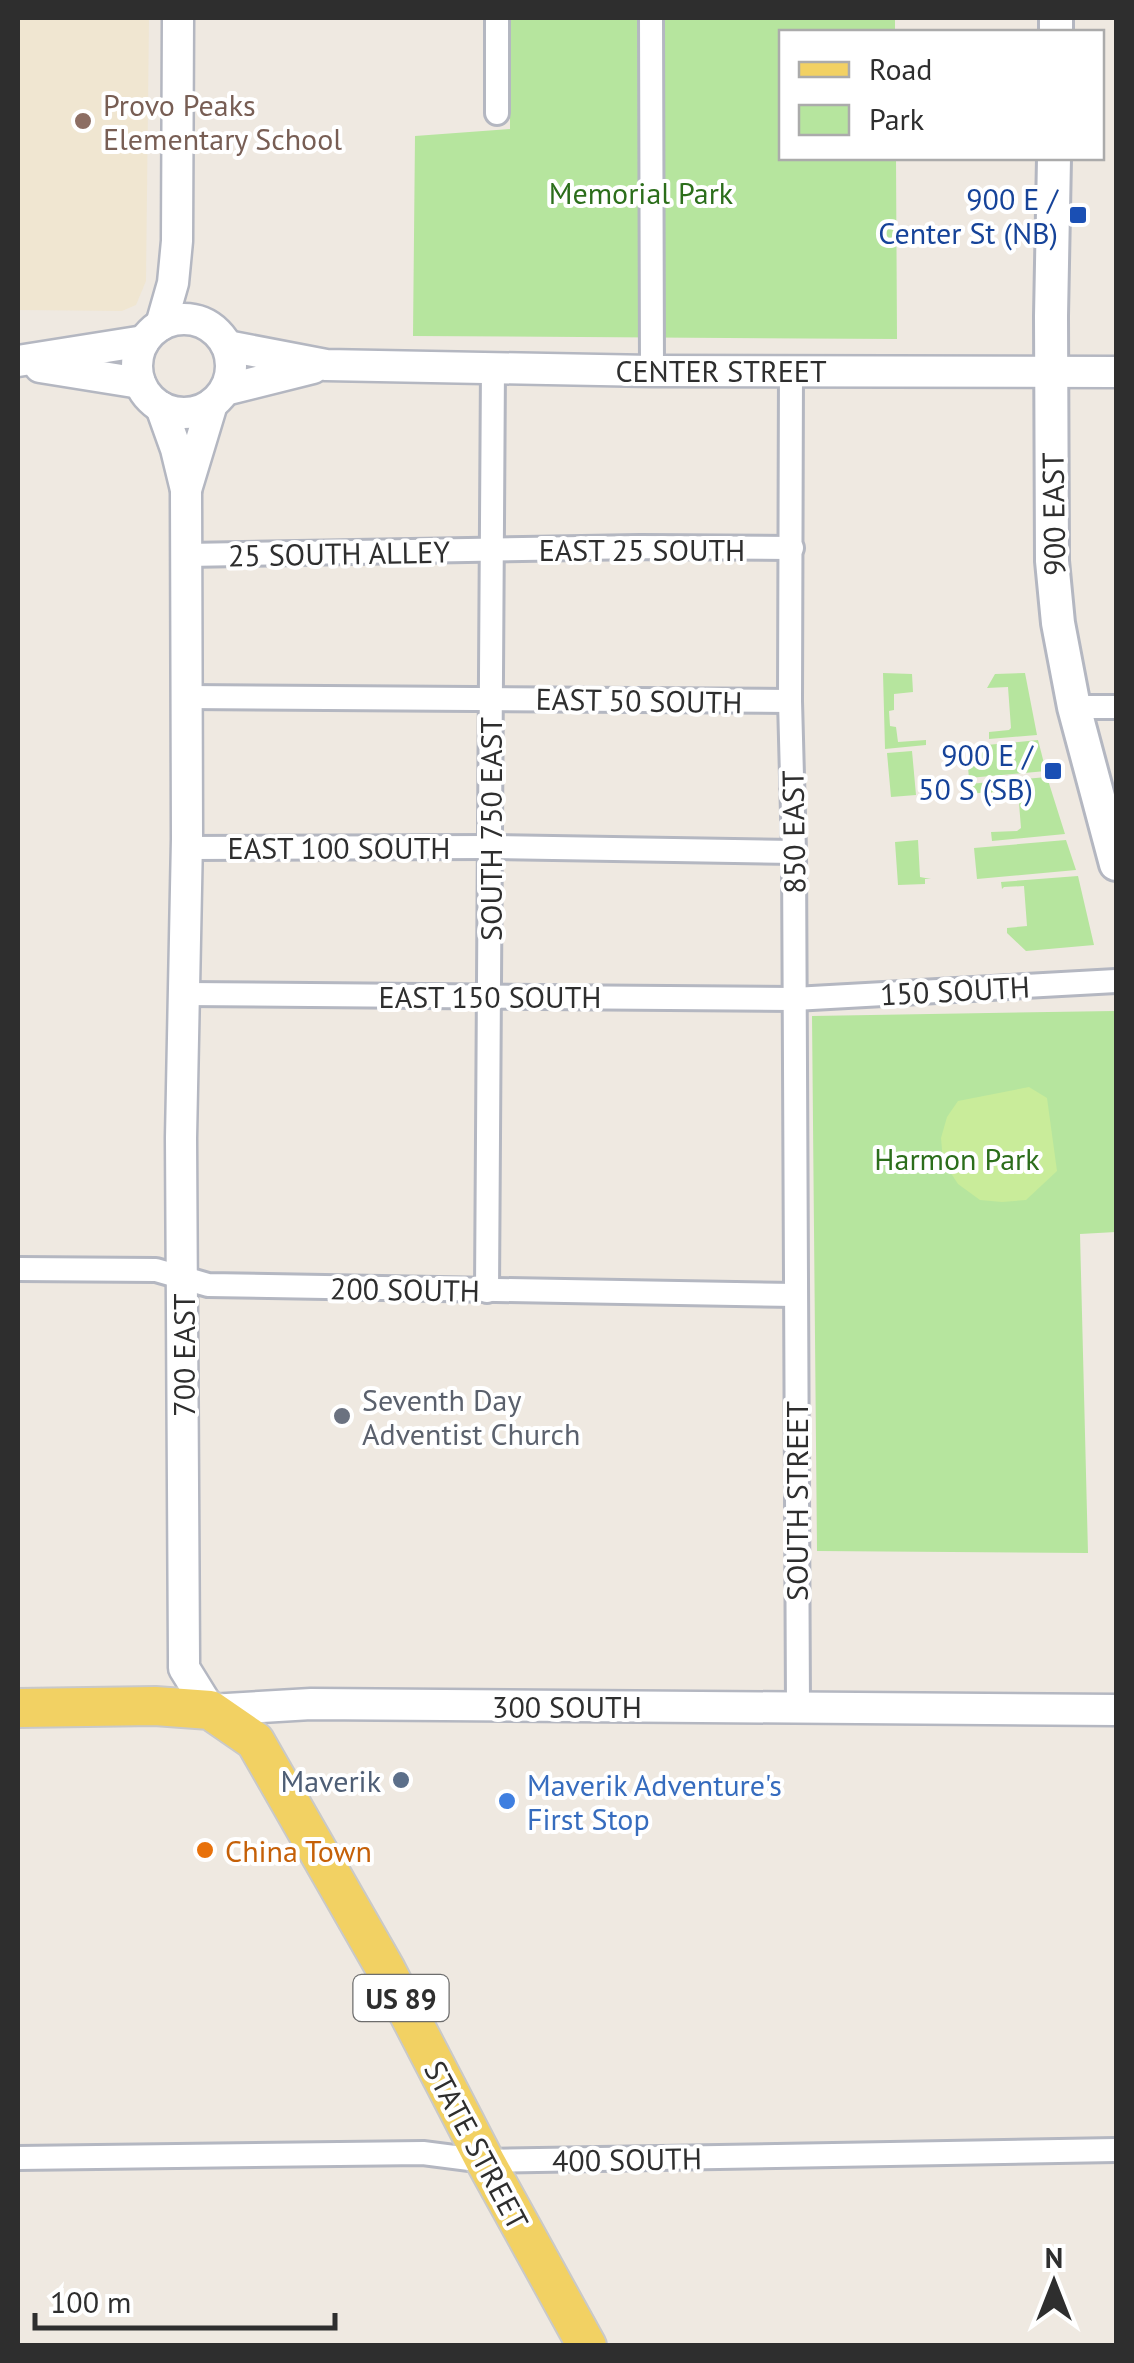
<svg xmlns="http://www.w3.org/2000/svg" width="1134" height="2363" font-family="'PT Sans',sans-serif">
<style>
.education{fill:#f0e6d1}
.green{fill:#b6e59e}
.pitch{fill:#c9ec9a}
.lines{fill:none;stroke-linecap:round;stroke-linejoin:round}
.minor-casing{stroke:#b4b7c1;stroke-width:28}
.tertiary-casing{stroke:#b4b7c1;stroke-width:35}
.secondary-casing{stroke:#b4b7c1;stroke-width:38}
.primary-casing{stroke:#c9c9c9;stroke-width:42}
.minor{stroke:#fff;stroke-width:22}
.tertiary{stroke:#fff;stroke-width:30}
.secondary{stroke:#fff;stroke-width:32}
.primary{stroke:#f2d163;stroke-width:38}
.education-dot{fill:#8d6e63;stroke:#fff;stroke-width:4}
.transit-dot{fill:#1a4fb4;stroke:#fff;stroke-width:4}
.worship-dot{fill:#6b7280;stroke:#fff;stroke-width:4}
.service-dot{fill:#5c6f8a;stroke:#fff;stroke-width:4}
.shop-dot{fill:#3f7fe0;stroke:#fff;stroke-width:4}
.food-dot{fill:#e8710a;stroke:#fff;stroke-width:4}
.labels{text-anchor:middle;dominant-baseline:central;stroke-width:8;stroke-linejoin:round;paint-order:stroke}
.shield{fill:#fff;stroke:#6d6d6d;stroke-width:2.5}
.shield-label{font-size:28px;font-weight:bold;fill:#2e2e2e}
.education-label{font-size:30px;fill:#785e54;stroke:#fff;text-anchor:start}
.park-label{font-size:30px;fill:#2c6e1b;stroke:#fff}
.transit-label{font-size:30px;fill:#164399;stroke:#fff;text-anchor:end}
.street-label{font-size:30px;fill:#2e2e2e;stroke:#fff}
.worship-label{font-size:30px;fill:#5b616d;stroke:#fff;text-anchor:start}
.service-label{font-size:30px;fill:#4e5e75;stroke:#fff;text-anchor:end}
.shop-label{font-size:30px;fill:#366cbe;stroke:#fff;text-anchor:start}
.food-label{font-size:30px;fill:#c56008;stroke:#fff;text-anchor:start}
</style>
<rect width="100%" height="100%" fill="#efe9e1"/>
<polygon class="education" points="18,18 149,18 146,281 136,305 122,311 18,310"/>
<g class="green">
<polygon points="510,18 895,18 895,32 782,32 782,158 896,158 897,339 413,336 415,136 510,129"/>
<polygon points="883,673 912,674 913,692 894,694 894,710 889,711 890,726 896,727 898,742 926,740 926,745 885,749"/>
<polygon points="1025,673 1037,735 989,739 989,732 1009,730 1011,728 1008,687 987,688 995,674"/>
<polygon points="1038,740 1046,771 969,778 966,747"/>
<polygon points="912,751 916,795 891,797 887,753"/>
<polygon points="1047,777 1065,834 992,841 991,832 1017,831 1021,828 1018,791 960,794 969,784"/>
<polygon points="918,840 920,877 931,879 925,879 925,884 898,885 895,842"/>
<polygon points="1066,840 1076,870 977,879 974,848"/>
<polygon points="1078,876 1094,945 1026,951 1007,933 1007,928 1027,926 1024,886 1004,887 1002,889 1001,882"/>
<polygon points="1114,1011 1116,1065 1116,1232 1080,1234 1088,1553 817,1551 812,1016"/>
</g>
<polygon class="pitch" points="1029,1087 1047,1098 1057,1171 1026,1200 1002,1202 980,1200 958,1184 943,1161 941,1138 947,1117 958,1101"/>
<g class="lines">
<defs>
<g id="minor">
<polyline points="497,18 497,113"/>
<polyline points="651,18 652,371"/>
<polyline points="791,370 790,701 794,852 798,1708"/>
<polyline points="187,555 640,547 792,548"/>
<polyline points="187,697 790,701"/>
<polyline points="1074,707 1116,707"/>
<polyline points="187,848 490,847 794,852"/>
<polyline points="185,994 794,999 1116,981"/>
<polyline points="18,1269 156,1270 208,1285 795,1295"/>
<polyline points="487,1291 493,367"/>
<polyline points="18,2158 423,2153 485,2161 1116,2150"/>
</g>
<g id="tertiary">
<circle cx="184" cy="366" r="47"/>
<polyline points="161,325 173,283 177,241 178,18"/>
<polyline points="227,346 326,365 652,371 1116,372"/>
<polyline points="18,361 144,341"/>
<polyline points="40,367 140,383"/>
<polyline points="225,390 313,368"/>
<polyline points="161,407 176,449 186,490 187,839 181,1138 184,1659 184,1668 210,1710 311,1704 1116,1710"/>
<polyline points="186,490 212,404"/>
</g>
<g id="secondary">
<polyline points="1056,32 1056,18"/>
<polyline points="1054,158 1051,316 1052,561 1058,623 1074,707 1116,864"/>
</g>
<polyline id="primary" points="18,1708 155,1706 210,1710 255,1741 385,1968 485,2161 587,2346"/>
</defs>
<use href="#minor" class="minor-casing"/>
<use href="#tertiary" class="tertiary-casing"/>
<use href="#secondary" class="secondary-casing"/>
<use href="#primary" class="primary-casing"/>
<use href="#minor" class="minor"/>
<use href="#tertiary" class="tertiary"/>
<use href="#secondary" class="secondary"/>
<use href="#primary" class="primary"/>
</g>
<circle class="education-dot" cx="83" cy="121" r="10"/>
<g class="transit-dot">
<rect x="1068" y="205" width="20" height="20" rx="5"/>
<rect x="1043" y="761" width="20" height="20" rx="5"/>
</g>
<circle class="worship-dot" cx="342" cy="1416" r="10"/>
<circle class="service-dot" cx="401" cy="1780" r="10"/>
<circle class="shop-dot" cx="507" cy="1801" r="10"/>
<circle class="food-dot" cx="205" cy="1850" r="10"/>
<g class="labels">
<rect class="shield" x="353.5" y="1975" width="95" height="46" rx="8"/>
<g class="shield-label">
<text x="401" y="1998">US 89</text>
</g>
<g class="education-label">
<text x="103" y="104">Provo Peaks<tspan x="103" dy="34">Elementary School</tspan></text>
</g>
<g class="park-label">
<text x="641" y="192">Memorial Park</text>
<text x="957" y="1158">Harmon Park</text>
</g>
<g class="transit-label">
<text x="1058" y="198">900 E /<tspan x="1058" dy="34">Center St (NB)</tspan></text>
<text x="1033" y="754">900 E /<tspan x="1033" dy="34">50 S (SB)</tspan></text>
</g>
<g class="street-label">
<text x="721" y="370">CENTER STREET</text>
<text transform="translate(1053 514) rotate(-91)">900 EAST</text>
<text x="642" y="549">EAST 25 SOUTH</text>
<text transform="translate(339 553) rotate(-1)">25 SOUTH ALLEY</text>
<text transform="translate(639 700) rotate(1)">EAST 50 SOUTH</text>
<text transform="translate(490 829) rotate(-90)">SOUTH 750 EAST</text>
<text transform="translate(793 832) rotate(-91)">850 EAST</text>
<text x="339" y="847">EAST 100 SOUTH</text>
<text transform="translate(955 990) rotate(-3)">150 SOUTH</text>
<text x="490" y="996">EAST 150 SOUTH</text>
<text transform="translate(405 1289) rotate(1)">200 SOUTH</text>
<text transform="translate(183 1355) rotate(-90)">700 EAST</text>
<text transform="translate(796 1501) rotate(-90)">SOUTH STREET</text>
<text x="567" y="1706">300 SOUTH</text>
<text transform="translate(477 2145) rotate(62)">STATE STREET</text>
<text transform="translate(627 2159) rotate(-1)">400 SOUTH</text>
</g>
<g class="worship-label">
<text x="362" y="1399">Seventh Day<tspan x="362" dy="34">Adventist Church</tspan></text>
</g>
<g class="service-label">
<text x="381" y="1780">Maverik</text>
</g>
<g class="shop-label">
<text x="527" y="1784">Maverik Adventure's<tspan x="527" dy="34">First Stop</tspan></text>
</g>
<g class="food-label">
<text x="225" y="1850">China Town</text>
</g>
</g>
<rect width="1134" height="2363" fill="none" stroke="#2e2e2e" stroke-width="40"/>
<rect x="779" y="30" width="325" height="130" fill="#ffffff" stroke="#ababab" stroke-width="2.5"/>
<rect x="799" y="62" width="50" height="15" fill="#f2d163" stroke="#ababab" stroke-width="2.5"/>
<text x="869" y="80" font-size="30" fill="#2e2e2e">Road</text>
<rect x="799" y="105" width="50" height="30" fill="#b6e59e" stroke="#ababab" stroke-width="2.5"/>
<text x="869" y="130" font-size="30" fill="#2e2e2e">Park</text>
<g transform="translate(1054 2283)" stroke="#ffffff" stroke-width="8" paint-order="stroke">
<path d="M0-8L18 38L0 25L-18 38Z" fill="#2e2e2e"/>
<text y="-15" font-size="28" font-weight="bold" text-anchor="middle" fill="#2e2e2e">N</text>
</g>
<path d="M35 2313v15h300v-15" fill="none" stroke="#2e2e2e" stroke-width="5"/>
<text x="50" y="2313" font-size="30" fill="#2e2e2e" stroke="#ffffff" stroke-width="8" paint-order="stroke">100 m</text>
</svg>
